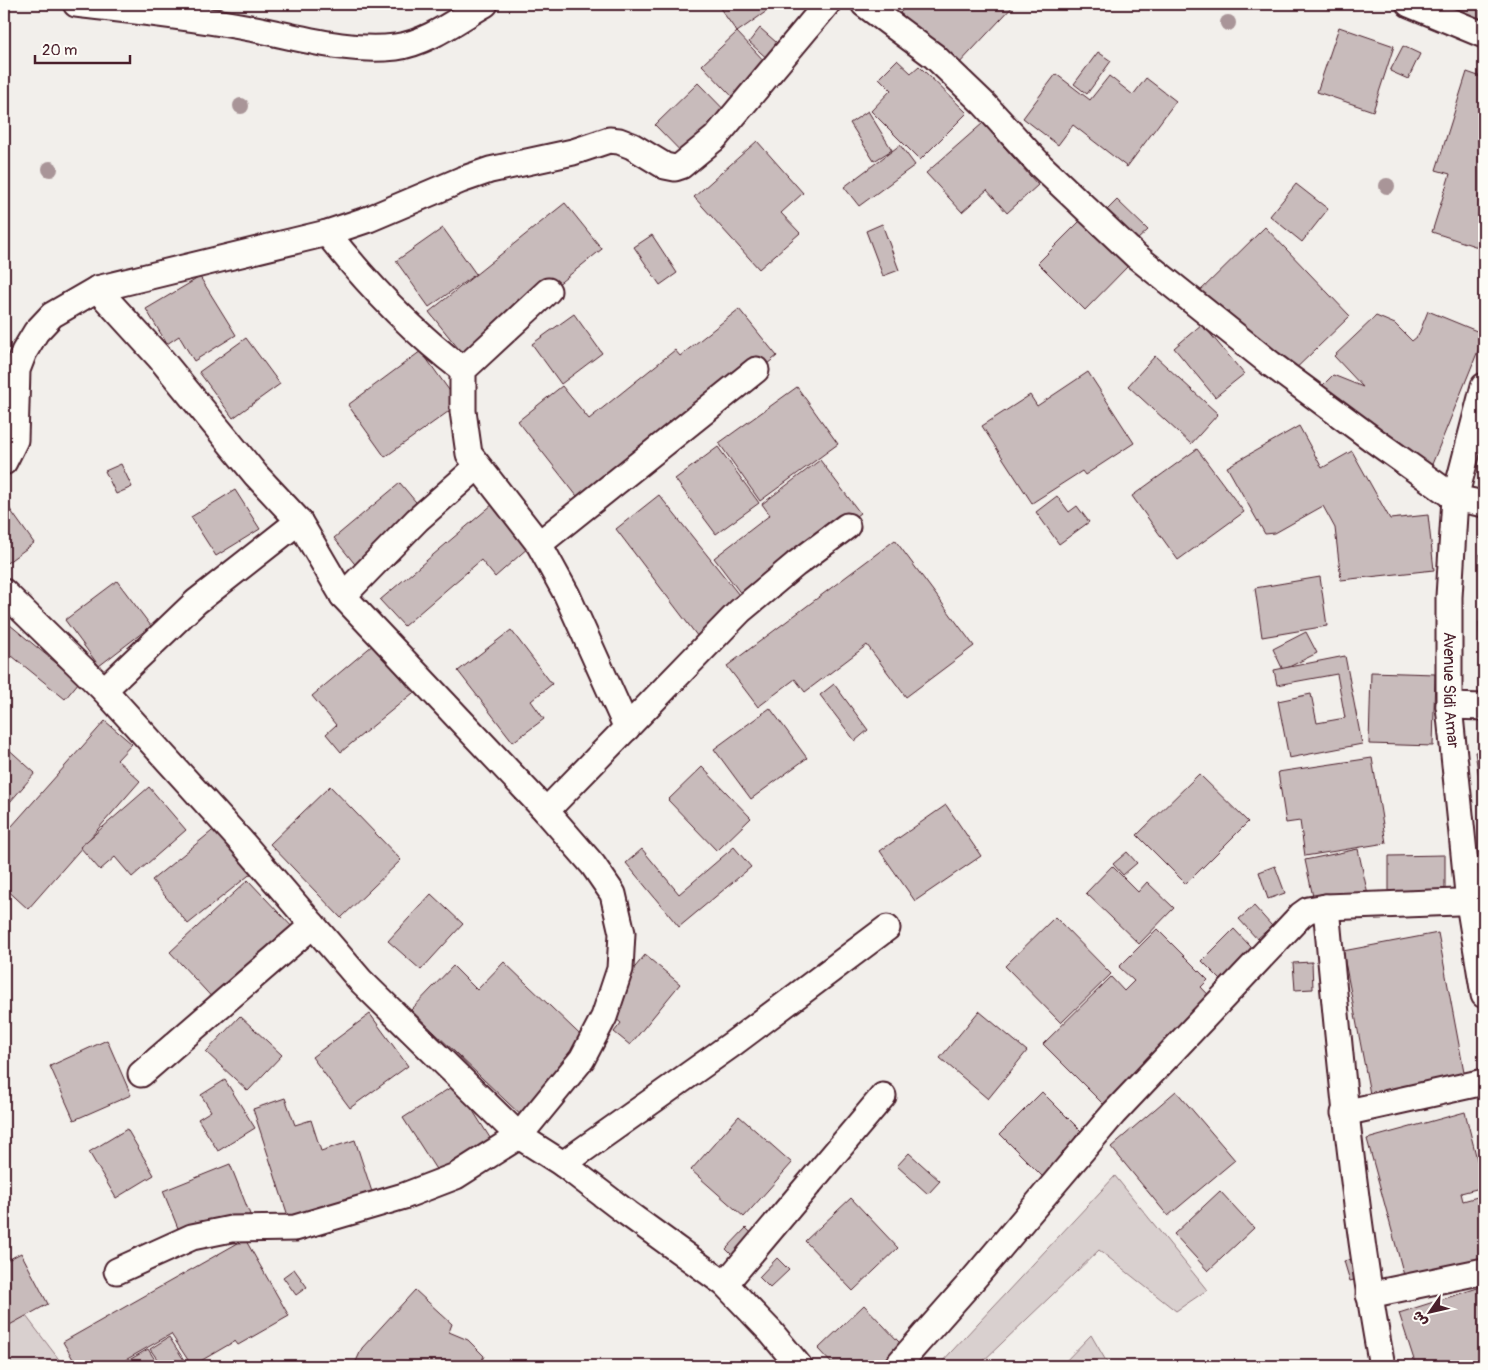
<svg xmlns="http://www.w3.org/2000/svg" width="1488" height="1370" font-family="Pangolin,'Playpen Sans Arabic',sans-serif">
<style>
.green{fill:#d9d0cf;stroke:#92787d}
.building{fill:#c8bbbb;stroke:#4a1f2b}
.lines{fill:none;stroke-linecap:round;stroke-linejoin:round}
.street-casing{stroke:#4a1f2b;stroke-width:29}
.street{stroke:#fdfcf7;stroke-width:25}
.tree{fill:#a99598}
.labels{text-anchor:middle;dominant-baseline:central;stroke-width:4.5;stroke-linejoin:round;paint-order:stroke}
.street-label{font-size:16px;fill:#4a1f2b;stroke:#fdfcf7}
</style>
<rect width="100%" height="100%" fill="#f2efeb"/>
<filter id="ink" filterUnits="userSpaceOnUse"><feTurbulence type="fractalNoise" baseFrequency=".02" numOctaves="2"/><feDisplacementMap in="SourceGraphic" scale="10" xChannelSelector="R" yChannelSelector="G"/><feConvolveMatrix kernelMatrix="1 2 1 2 8 2 1 2 1" color-interpolation-filters="sRGB"/></filter>
<g filter="url(#ink)">
<g class="green">
<polygon points="1115,1176 1207,1290 1176,1311 1099,1250 978,1366 938,1366"/>
<polygon points="4,1287 64,1366 4,1366"/>
<polygon points="1091,1335 1109,1366 1061,1366"/>
</g>
<g class="building">
<polygon points="717,4 777,4 737,32"/>
<polygon points="908,4 1015,4 957,66 900,13"/>
<polygon points="1434,4 1484,4 1484,28"/>
<polygon points="1339,27 1394,46 1373,111 1317,92"/>
<polygon points="760,28 793,57 781,71 749,42"/>
<polygon points="737,32 782,80 748,113 702,65"/>
<polygon points="1403,46 1420,54 1408,79 1390,71"/>
<polygon points="1098,52 1111,61 1087,94 1074,84"/>
<polygon points="897,60 911,73 919,66 967,113 920,160 871,111 891,90 879,78"/>
<polygon points="1467,72 1484,78 1484,249 1432,232 1450,174 1436,170"/>
<polygon points="1056,74 1090,100 1109,76 1133,95 1146,78 1176,101 1127,167 1073,125 1058,145 1023,118"/>
<polygon points="698,83 737,123 694,165 655,125"/>
<polygon points="868,111 892,150 874,161 850,123"/>
<polygon points="983,123 1038,185 1007,213 987,190 962,212 926,173"/>
<polygon points="757,141 803,193 781,213 800,233 759,269 694,197"/>
<polygon points="900,145 915,165 859,206 844,187"/>
<polygon points="1296,184 1328,209 1302,242 1270,216"/>
<polygon points="1117,200 1148,230 1137,240 1107,210"/>
<polygon points="565,203 602,249 466,358 429,312"/>
<polygon points="1082,219 1128,266 1085,310 1038,263"/>
<polygon points="882,224 899,270 883,276 866,231"/>
<polygon points="1265,227 1350,316 1283,381 1193,298"/>
<polygon points="443,228 476,274 429,307 396,261"/>
<polygon points="652,235 677,273 660,285 634,247"/>
<polygon points="200,277 236,335 194,361 179,336 167,344 146,309"/>
<polygon points="739,309 777,356 631,473 584,505 518,421 562,386 589,419 675,350 680,356"/>
<polygon points="1428,311 1484,334 1484,336 1422,489 1323,385 1333,375 1363,387 1334,356 1376,316 1395,324 1412,341 1418,336"/>
<polygon points="574,314 602,353 561,384 532,344"/>
<polygon points="1202,324 1244,374 1215,397 1174,348"/>
<polygon points="246,338 280,384 233,418 199,372"/>
<polygon points="421,351 459,404 385,457 348,405"/>
<polygon points="1155,356 1218,414 1191,444 1128,386"/>
<polygon points="1088,372 1134,443 1085,475 1082,471 1032,503 982,426 1030,395 1037,406"/>
<polygon points="797,387 838,444 760,501 719,443"/>
<polygon points="1299,426 1322,468 1352,451 1390,519 1428,515 1434,570 1341,580 1335,528 1323,506 1275,533 1265,534 1227,467"/>
<polygon points="718,447 759,503 716,534 675,479"/>
<polygon points="1197,449 1244,512 1178,560 1132,496"/>
<polygon points="820,460 860,513 745,599 714,558 770,515 762,504"/>
<polygon points="121,464 132,487 116,494 105,471"/>
<polygon points="400,483 426,514 389,545 400,559 370,583 334,538"/>
<polygon points="235,490 260,529 216,556 191,517"/>
<polygon points="659,495 747,605 701,641 616,529"/>
<polygon points="1057,496 1069,512 1077,506 1089,522 1059,544 1036,512"/>
<polygon points="4,501 34,543 4,565"/>
<polygon points="493,504 529,547 495,577 481,560 404,626 380,600"/>
<polygon points="895,540 974,646 906,697 867,645 805,692 795,679 758,707 727,666"/>
<polygon points="1480,554 1484,554 1484,605 1482,605"/>
<polygon points="1320,577 1327,626 1262,637 1255,588"/>
<polygon points="117,581 151,626 99,666 65,620"/>
<polygon points="4,620 79,682 65,699 12,656 4,666"/>
<polygon points="1479,622 1484,622 1484,702 1482,702"/>
<polygon points="511,630 552,684 531,701 544,719 513,742 458,671"/>
<polygon points="1306,632 1317,653 1283,670 1273,649"/>
<polygon points="374,644 413,693 341,752 326,734 336,725 312,696"/>
<polygon points="1345,656 1362,744 1289,758 1278,701 1311,694 1317,723 1345,718 1337,674 1277,685 1274,670"/>
<polygon points="1371,672 1435,674 1433,746 1369,744"/>
<polygon points="834,684 868,730 855,741 820,695"/>
<polygon points="770,708 807,758 751,799 714,749"/>
<polygon points="105,721 132,744 117,760 140,781 28,909 4,887 4,835"/>
<polygon points="4,745 35,773 4,809"/>
<polygon points="1484,751 1484,809 1475,752"/>
<polygon points="1372,758 1386,843 1305,856 1300,821 1286,823 1278,772"/>
<polygon points="702,767 751,818 717,851 668,800"/>
<polygon points="1199,774 1248,822 1186,884 1137,835"/>
<polygon points="330,786 401,860 341,918 270,844"/>
<polygon points="149,787 186,830 132,877 115,857 100,870 80,847"/>
<polygon points="946,805 981,856 915,901 880,851"/>
<polygon points="217,827 253,872 188,924 152,880"/>
<polygon points="734,847 751,867 679,927 626,863 642,849 679,894"/>
<polygon points="1358,849 1368,895 1315,906 1305,860"/>
<polygon points="1127,852 1137,863 1123,875 1113,864"/>
<polygon points="1445,855 1445,895 1389,895 1389,856"/>
<polygon points="1112,866 1138,892 1147,882 1174,908 1139,944 1086,893"/>
<polygon points="1275,866 1285,893 1268,899 1259,872"/>
<polygon points="248,880 296,931 218,1004 170,952"/>
<polygon points="431,894 463,924 421,970 388,941"/>
<polygon points="1254,906 1272,926 1257,939 1239,919"/>
<polygon points="1055,917 1111,974 1061,1023 1005,966"/>
<polygon points="1157,929 1208,980 1201,987 1221,1008 1113,1114 1043,1044 1111,977 1124,991 1134,981 1119,967"/>
<polygon points="1234,929 1266,963 1235,994 1202,961"/>
<polygon points="1438,933 1465,1077 1370,1094 1343,951"/>
<polygon points="645,955 680,984 630,1045 614,1032 621,1023 602,1007"/>
<polygon points="504,962 597,1051 529,1123 411,1010 453,966 477,990"/>
<polygon points="1312,962 1313,989 1295,990 1293,963"/>
<polygon points="979,1011 1027,1051 988,1099 940,1058"/>
<polygon points="370,1014 408,1066 350,1108 312,1057"/>
<polygon points="240,1016 282,1055 248,1091 206,1052"/>
<polygon points="107,1040 131,1095 74,1120 50,1066"/>
<polygon points="225,1080 255,1128 218,1151 198,1119 211,1111 201,1095"/>
<polygon points="456,1084 492,1141 439,1174 403,1118"/>
<polygon points="1176,1091 1235,1160 1168,1216 1111,1147"/>
<polygon points="1042,1092 1096,1146 1054,1188 1000,1134"/>
<polygon points="285,1098 295,1125 311,1120 321,1151 355,1140 373,1195 290,1222 253,1109"/>
<polygon points="1465,1112 1484,1187 1461,1193 1463,1201 1481,1196 1484,1206 1484,1257 1405,1279 1367,1139"/>
<polygon points="739,1116 792,1163 744,1217 691,1170"/>
<polygon points="127,1129 154,1175 116,1198 89,1152"/>
<polygon points="909,1153 940,1181 928,1194 897,1166"/>
<polygon points="230,1164 251,1217 184,1243 163,1191"/>
<polygon points="1220,1191 1254,1228 1208,1271 1174,1234"/>
<polygon points="851,1198 898,1248 853,1291 805,1241"/>
<polygon points="746,1228 766,1247 745,1268 726,1249"/>
<polygon points="245,1239 289,1316 238,1345 235,1341 192,1366 171,1334 115,1366 77,1366 63,1342"/>
<polygon points="21,1253 48,1304 4,1328 4,1262"/>
<polygon points="1364,1256 1369,1276 1350,1281 1344,1261"/>
<polygon points="777,1258 789,1270 770,1288 759,1277"/>
<polygon points="294,1269 307,1287 296,1295 283,1277"/>
<polygon points="1484,1286 1484,1366 1416,1366 1399,1313"/>
<polygon points="415,1290 452,1324 449,1332 468,1340 484,1356 479,1366 354,1366 362,1348"/>
<polygon points="864,1305 916,1360 910,1366 834,1366 818,1349"/>
<polygon points="169,1337 188,1366 162,1366 150,1349"/>
<polygon points="148,1349 159,1366 119,1366"/>
</g>
<g class="lines">
<defs>
<g id="street">
<path d="M76 4C134 11 193 17 250 28 299 37 346 53 396 47 428 43 458 19 485 4"/>
<polyline points="864,4 934,56 984,104 1041,166 1136,256 1271,364 1375,441 1455,498 1484,504"/>
<polyline points="1409,4 1484,35"/>
<path d="M327 233C368 285 410 330 463 370"/>
<polyline points="97,289 160,358 256,475 299,521"/>
<polyline points="548,291 463,370 463,411 469,454 539,544 567,595 627,728"/>
<path id="s1" d="M1484 386 1455 498 1449 597V706L1469 903 1484 995"/>
<polyline points="4,462 15,440 17,370 24,352 36,332 52,315 97,289 327,233 369,219 461,180 490,170 573,152 609,140 619,141 632,146 665,166 675,168 681,166 715,138 827,4"/>
<polyline points="539,544 756,370"/>
<polyline points="4,592 104,690 240,840 360,980 519,1136 563,1164 627,1213 725,1284 770,1331 799,1366"/>
<polyline points="343,596 417,520 478,466"/>
<polyline points="104,690 196,602 299,521 343,596 546,811 593,865 613,894 622,933 620,969 604,1017 582,1059 519,1136 456,1176 404,1196 295,1228 231,1229 192,1237 117,1271"/>
<polyline points="1449,706 1484,707"/>
<polyline points="546,811 740,611 796,564 847,526"/>
<path d="M1326 907C1340 1061 1354 1214 1382 1366"/>
<polyline points="141,1074 313,925"/>
<polyline points="1344,1113 1484,1082"/>
<polyline points="563,1164 731,1045 887,928"/>
<polyline points="725,1284 883,1096"/>
<polyline points="1369,1295 1484,1271"/>
<polyline points="897,1366 971,1282 1114,1113 1301,915 1308,910 1326,907 1484,901"/>
</g>
</defs>
<use href="#street" class="street-casing"/>
<use href="#street" class="street"/>
</g>
<g class="tree">
<circle cx="1228" cy="23" r="8"/>
<circle cx="241" cy="106" r="8"/>
<circle cx="50" cy="169" r="8"/>
<circle cx="1387" cy="186" r="8"/>
</g>
</g>
<g class="labels">
<g class="street-label">
<text stroke="none"><textPath href="#s1" startOffset="308">Avenue Sidi Amar</textPath></text>
</g>
</g>
<rect width="1488" height="1370" fill="none" stroke="#fdfcf7" stroke-width="20"/>
<rect x="10" y="10" width="1468" height="1350" fill="none" stroke="#4a1f2b" stroke-width="2" filter="url(#ink)"/>
<g transform="translate(1430 1312) rotate(236)" stroke="#fdfcf7" stroke-width="4" paint-order="stroke">
<path d="M0-4L9 19L0 12L-9 19Z" fill="#4a1f2b"/>
<text y="-8" font-size="14" font-weight="bold" text-anchor="middle" fill="#4a1f2b">ش</text>
</g>
<path d="M35 55v8h95v-8" fill="none" stroke="#4a1f2b" stroke-width="2.5"/>
<text x="42" y="55" font-size="15" fill="#4a1f2b" stroke="#fdfcf7" stroke-width="4" paint-order="stroke">20 m</text>
</svg>
